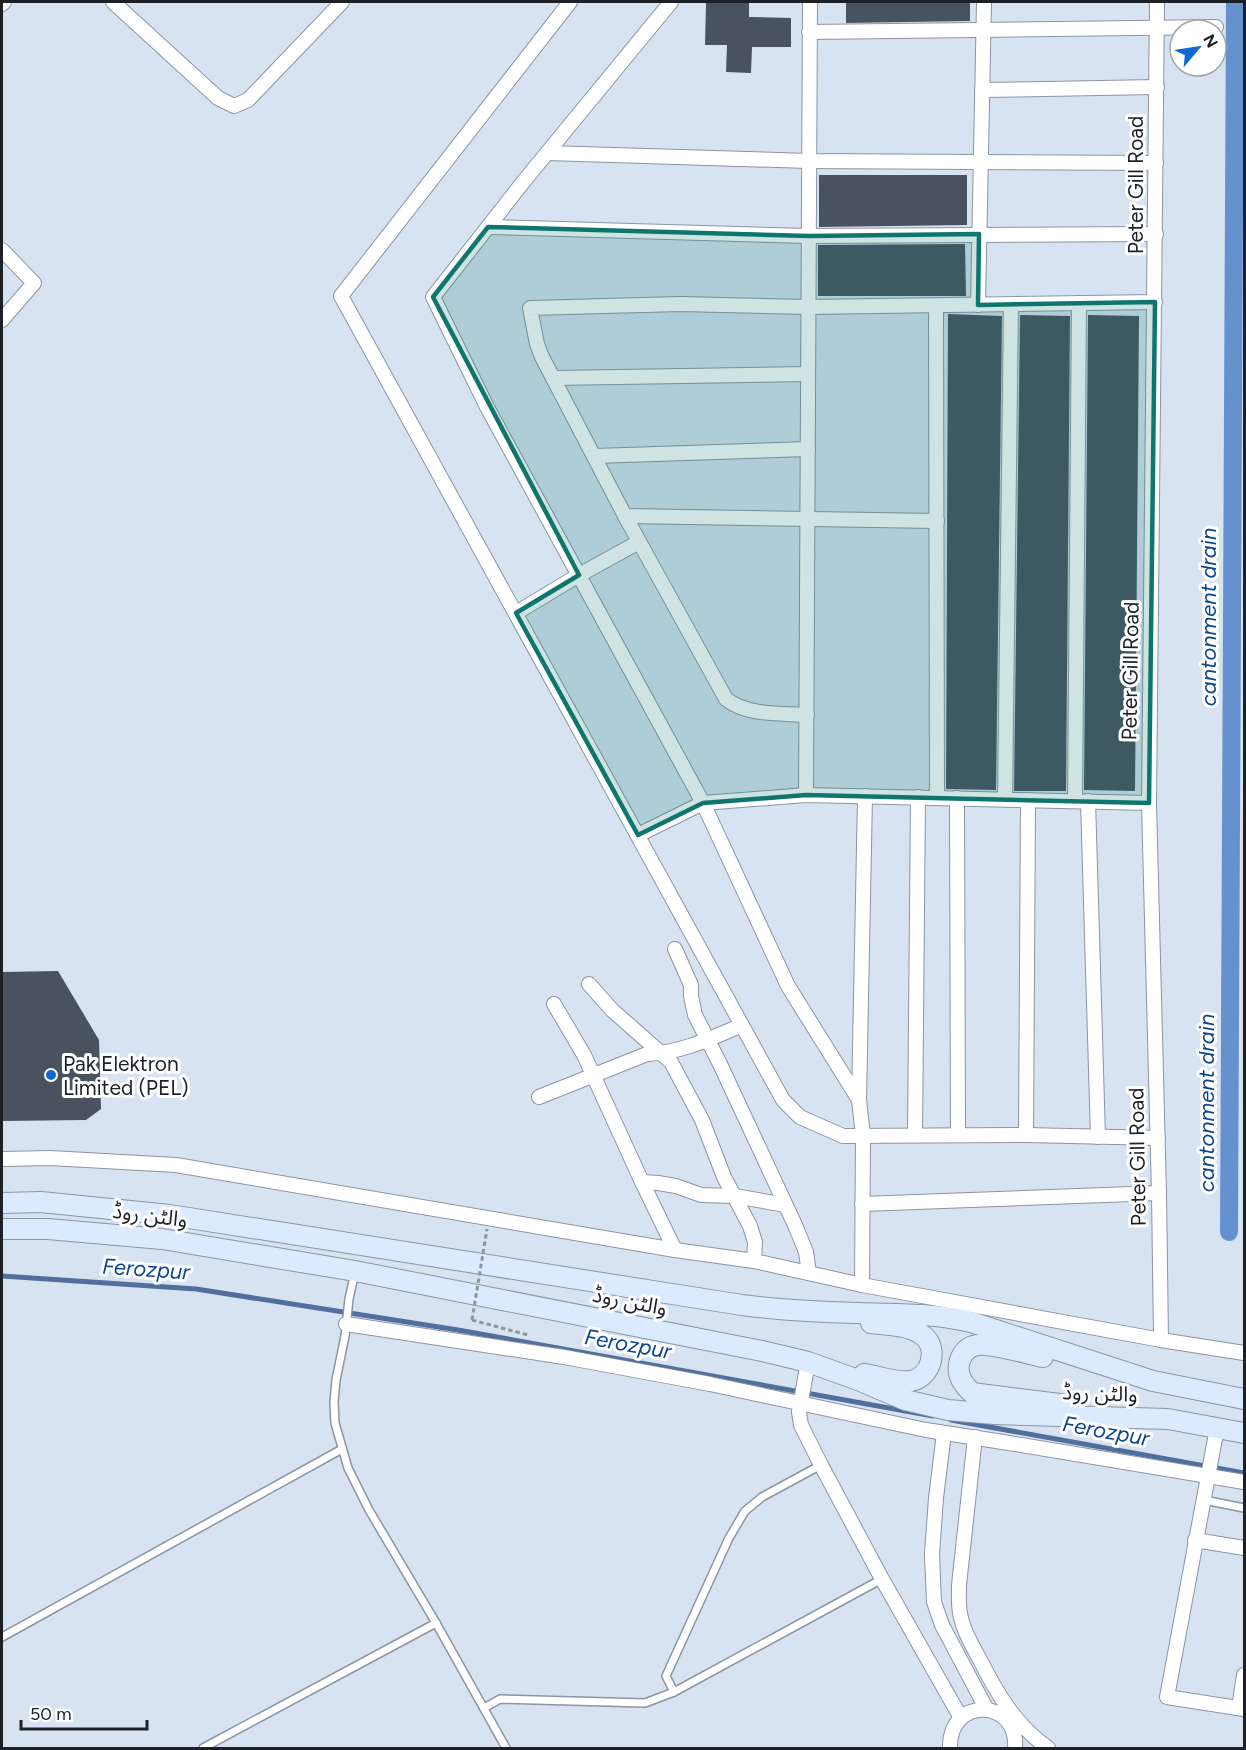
<svg xmlns="http://www.w3.org/2000/svg" width="1246" height="1750" font-family="Figtree,'Noto Sans Arabic',sans-serif">
<style>
.lines{fill:none;stroke-linecap:round;stroke-linejoin:round}
.stream{stroke:#506f9c;stroke-width:5}
.canal{stroke:#6691cf;stroke-width:18}
.building{fill:#49525f}
.lane-casing{stroke:#8b95a3;stroke-width:10}
.street-casing{stroke:#8b95a3;stroke-width:16}
.secondary-casing{stroke:#8b95a3;stroke-width:22}
.path{stroke:#8d95a0;stroke-width:3;stroke-dasharray:4.5 3;stroke-linecap:butt}
.lane{stroke:#fff;stroke-width:7}
.street{stroke:#fff;stroke-width:14}
.secondary{stroke:#dbeafe;stroke-width:20}
.path-bridge{stroke:#8d95a0;stroke-width:3;stroke-dasharray:4.5 3;stroke-linecap:butt}
.marked{fill:#0f766e;fill-opacity:0.2;stroke:#0f766e;stroke-width:4.5;stroke-linejoin:round}
.poi-dot{fill:#1069d2;stroke:#fff;stroke-width:2}
.labels{text-anchor:middle;dominant-baseline:central;stroke-width:6;stroke-linejoin:round;paint-order:stroke}
.street-label{font-size:21px;fill:#1d2026;stroke:#fff}
.poi-label{font-size:21px;fill:#1d2026;stroke:#fff;text-anchor:start}
.water-label{font-size:22px;font-style:italic;fill:#0a468f;stroke:#fff}
</style>
<rect width="100%" height="100%" fill="#d8e3f2"/>
<g class="lines">
<g class="stream">
<polyline points="2,1276 196,1289 458,1330 933,1416"/>
<polyline points="951,1420 1244,1473"/>
</g>
<polyline class="canal" points="1229,1232 1235,2"/>
</g>
<g class="building">
<polygon points="706,2 749,2 749,17 791,18 791,47 752,47 751,73 726,72 727,45 705,45"/>
<polygon points="846,2 970,2 970,21 846,23"/>
<polygon points="819,175 967,175 967,225 819,227"/>
<polygon points="965,244 966,296 818,296 818,245"/>
<polygon points="948,314 1002,316 996,790 946,789"/>
<polygon points="1020,315 1070,316 1066,791 1014,791"/>
<polygon points="1088,315 1139,316 1135,791 1084,790"/>
<polygon points="58,971 99,1040 101,1109 86,1120 2,1121 2,972"/>
</g>
<g class="lines">
<defs>
<g id="lane">
<polyline points="355,1272 349,1299 345,1336 336,1380 334,1402 335,1423 348,1468 369,1510 436,1623 506,1748"/>
<polyline points="1204,1500 1244,1508"/>
<polyline points="2,1637 342,1449"/>
<polyline points="674,1692 666,1676 729,1538 745,1511 762,1497 821,1465"/>
<polyline points="484,1708 500,1699 645,1703 674,1692 882,1579"/>
<polyline points="203,1748 436,1623"/>
</g>
<g id="street">
<polyline points="113,2 218,98 234,106 248,100 342,2"/>
<polyline points="570,2 341,296 783,1100 800,1117 843,1136 1026,1135 1158,1138"/>
<polyline points="671,2 524,181 433,297 487,407 703,803 788,986 859,1100"/>
<polyline points="1157,2 1149,803 1159,1193 1161,1340"/>
<polyline points="2,4 4,2"/>
<polyline points="809,32 1216,27"/>
<polyline points="982,90 1157,87"/>
<polyline points="547,153 809,161 1156,163"/>
<polyline points="488,227 809,236 1156,234"/>
<polyline points="2,250 34,283 2,320"/>
<polyline points="978,305 984,2"/>
<polyline points="936,306 937,798"/>
<polyline points="553,378 808,374"/>
<polyline points="594,456 808,449"/>
<polyline points="625,516 937,521"/>
<polyline points="516,613 579,575 639,542"/>
<path d="M807 715C782 713 747 716 726 699L625 516 542 357 537 344 530 308 681 304 809 307 1155 302"/>
<polyline points="806,795 810,2"/>
<polyline points="957,798 958,1135"/>
<polyline points="1005,799 1011,305"/>
<polyline points="1075,801 1079,303"/>
<polyline points="1088,801 1098,1137"/>
<polyline points="638,835 703,803 806,795 1149,803"/>
<polyline points="675,949 691,985 691,996 695,1015 720,1064 795,1225 806,1252 809,1273"/>
<polyline points="589,984 612,1010 671,1062 702,1120 724,1177 750,1226 755,1242 754,1261"/>
<polyline points="554,1004 584,1055 642,1182 675,1250"/>
<path d="M539 1097 647 1054C681 1053 712 1038 742 1025"/>
<polyline points="915,1135 918,797"/>
<polyline points="1026,1135 1028,800"/>
<polyline points="2,1159 50,1158 176,1165 675,1250 754,1261 862,1285 1161,1340 1244,1353"/>
<polyline points="642,1182 658,1183 676,1186 701,1195 735,1196 785,1205"/>
<polyline points="862,1204 1159,1193"/>
<polyline points="862,1285 863,1135 859,1100 865,796"/>
<polyline points="346,1324 564,1357 710,1384 926,1430 1009,1443 1244,1482"/>
<polyline points="808,1362 799,1412 801,1425 821,1465 882,1579 961,1718"/>
<polyline points="1217,1428 1167,1697 1244,1709"/>
<polyline points="944,1433 936,1498 932,1554 934,1602 942,1625 987,1710"/>
<path d="M975 1437 959 1585C959 1596 958 1607 961 1618 964 1631 971 1644 978 1656 996 1692 1015 1725 1048 1748"/>
<polyline points="1195,1540 1244,1548"/>
<polyline points="1239,1708 1244,1675"/>
<path d="M950 1748C949 1695 1019 1699 1015 1748"/>
</g>
<g id="secondary">
<path d="M2 1203 41 1202 170 1215 742 1305C780 1310 818 1312 857 1313 897 1314 931 1313 971 1322L1153 1381 1244 1399"/>
<polyline points="2,1229 48,1229 162,1239 355,1271 762,1351 808,1362 858,1380 905,1400 948,1410 994,1414 1168,1419 1244,1433"/>
<path d="M1043 1357C1029 1354 990 1343 978 1345 967 1346 961 1354 959 1364 957 1376 963 1384 972 1393L1068 1405"/>
<path d="M864 1374C878 1376 896 1383 911 1381 932 1377 940 1346 921 1334 907 1325 887 1325 871 1323"/>
</g>
</defs>
<use href="#lane" class="lane-casing"/>
<use href="#street" class="street-casing"/>
<use href="#secondary" class="secondary-casing"/>
<polyline class="path" points="472,1320 528,1335"/>
<use href="#lane" class="lane"/>
<use href="#street" class="street"/>
<use href="#secondary" class="secondary"/>
<polyline class="path-bridge" points="472,1320 487,1229"/>
</g>
<path class="marked" d="M488 227 809 236 979 234 978 305 1155 302 1149 803 806 795 703 803 638 835 516 613 579 575 433 297Z"/>
<circle class="poi-dot" cx="51" cy="1075" r="6"/>
<g class="labels">
<g class="street-label">
<text transform="translate(1135 185) rotate(-90)">Peter Gill Road</text>
<text transform="translate(1130 671) rotate(-89)">Peter Gill Road</text>
<text transform="translate(1137 1157) rotate(-91)">Peter Gill Road</text>
<text transform="translate(150 1215) rotate(7)">والٹن روڈ</text>
<text transform="translate(630 1301) rotate(11)">والٹن روڈ</text>
<text transform="translate(1100 1393) rotate(2)">والٹن روڈ</text>
</g>
<g class="poi-label">
<text x="63" y="1063">Pak Elektron<tspan x="63" dy="24">Limited (PEL)</tspan></text>
</g>
<g class="water-label">
<text transform="translate(1208 617) rotate(-90)">cantonment drain</text>
<text transform="translate(1206 1103) rotate(-90)">cantonment drain</text>
<text transform="translate(146 1269) rotate(4)">Ferozpur</text>
<text transform="translate(628 1344) rotate(10)">Ferozpur</text>
<text transform="translate(1106 1431) rotate(10)">Ferozpur</text>
</g>
</g>
<rect width="1246" height="1750" fill="none" stroke="#1d2026" stroke-width="6"/>
<g transform="translate(1198 48) rotate(61)"><circle r="28" fill="#ffffff" stroke="#a5a6a8" stroke-width="1.5"/>
<path d="M0-4.5L10 22L0 15L-10 22Z" fill="#1069d2"/>
<text y="-9" font-size="16" font-weight="bold" text-anchor="middle" fill="#1d2026">N</text>
</g>
<path d="M21 1720v9h126v-9" fill="none" stroke="#1d2026" stroke-width="3"/>
<text x="30" y="1720" font-size="18" fill="#1d2026" stroke="#ffffff" stroke-width="4.5" paint-order="stroke">50 m</text>
</svg>
